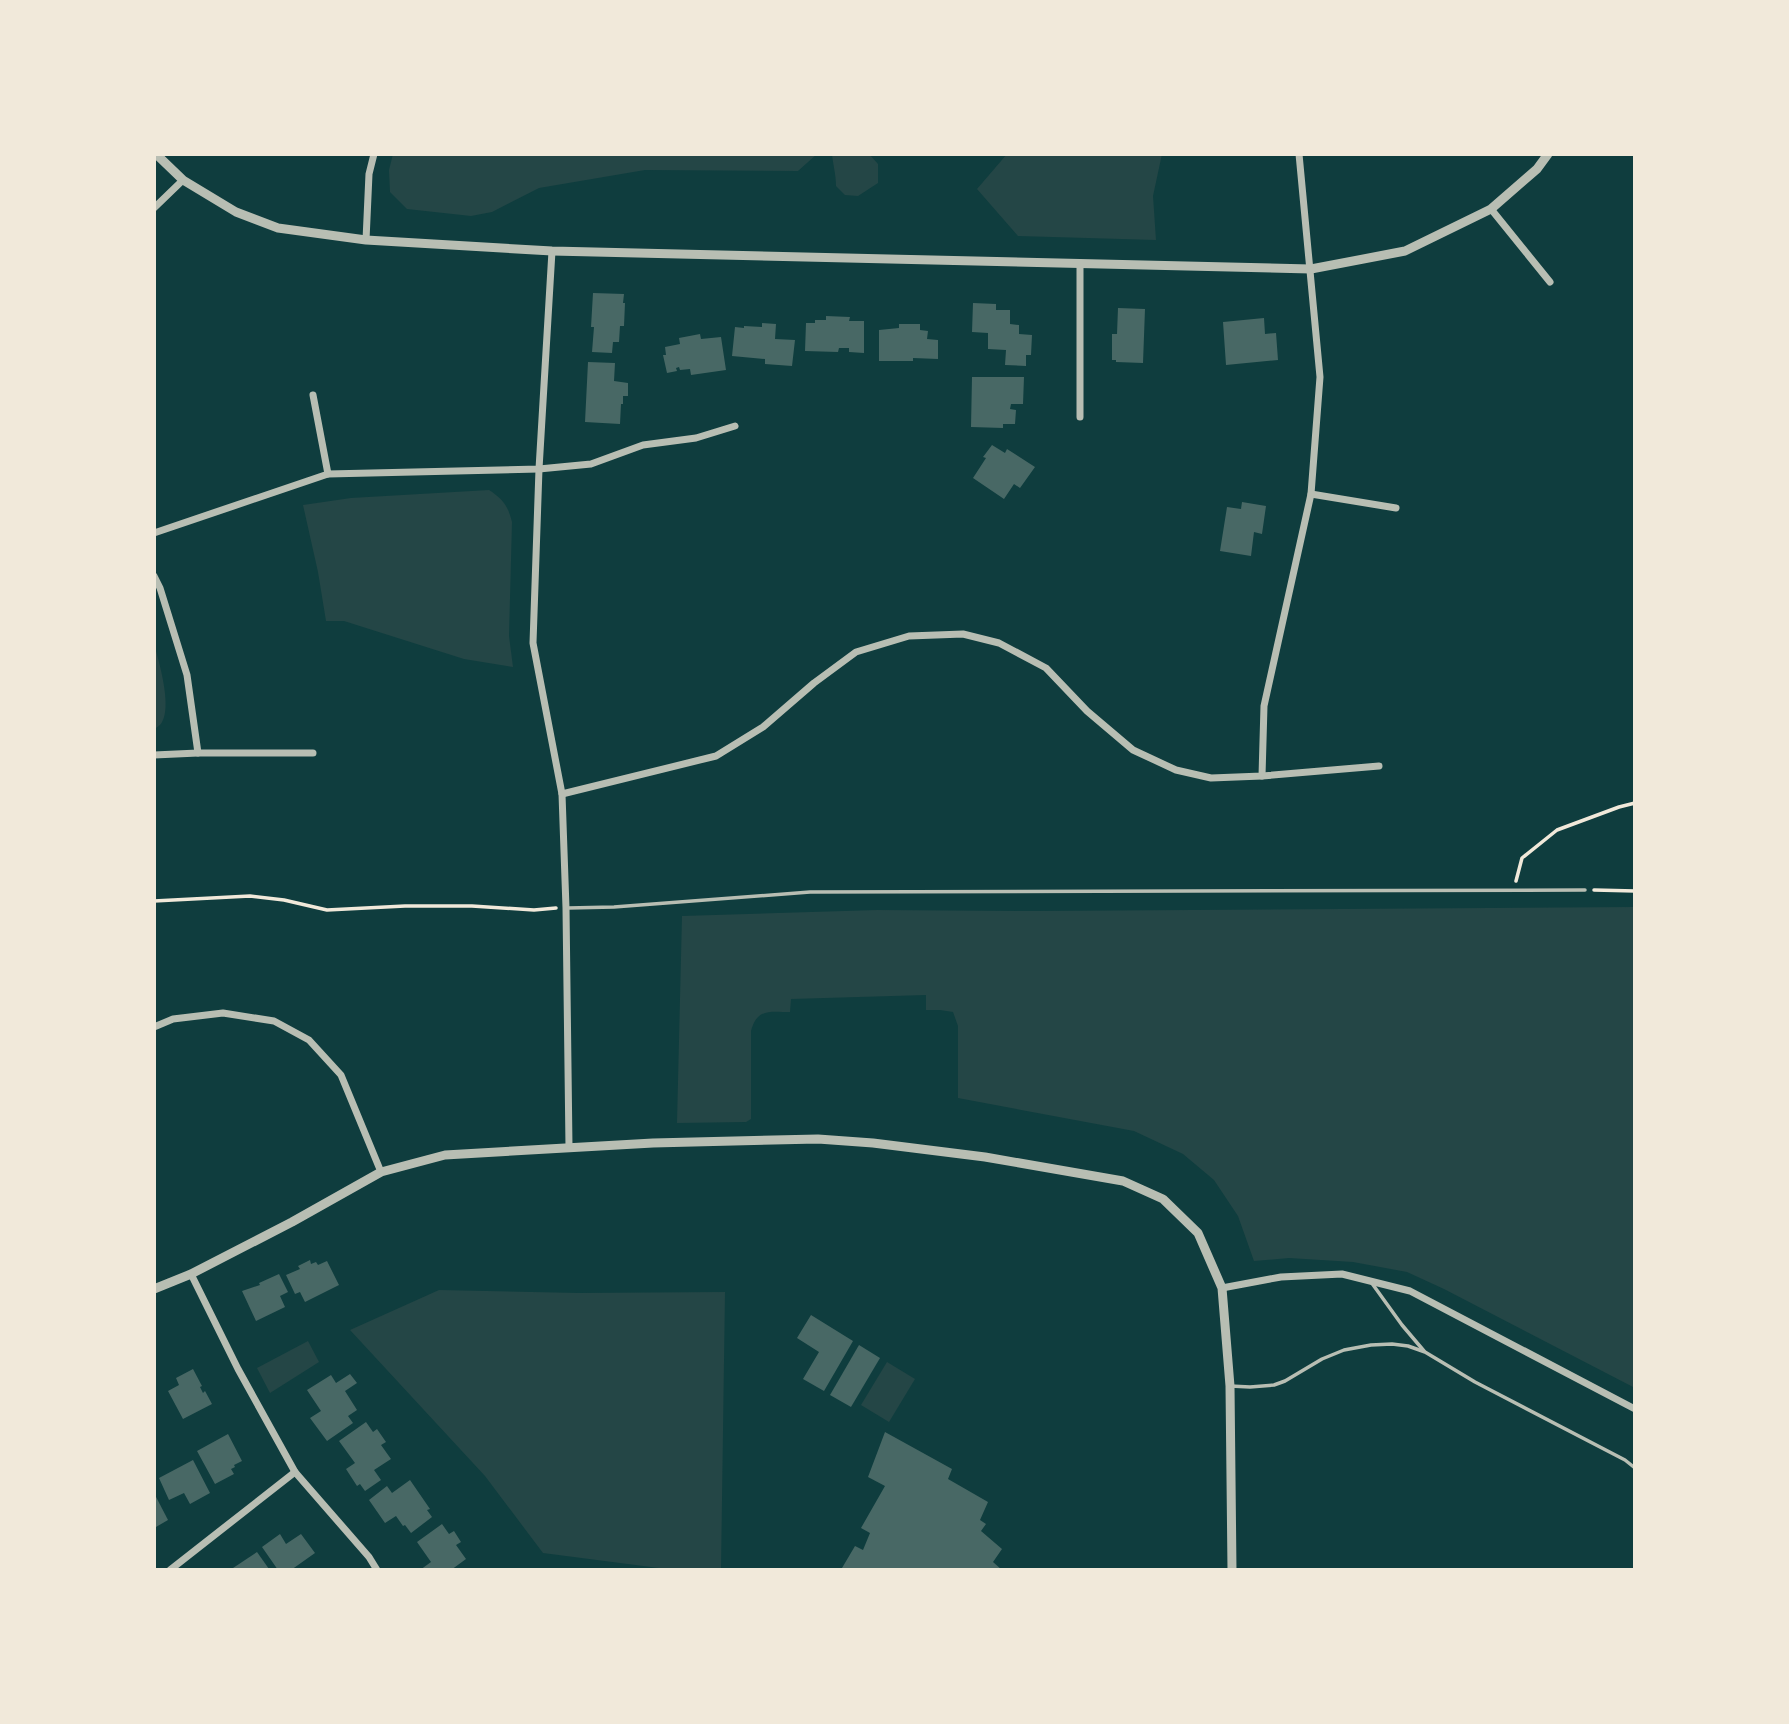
<svg xmlns="http://www.w3.org/2000/svg" width="1789" height="1724" font-family="Figtree,sans-serif">
<style>
.green{fill:#244646}
.building{fill:#486865}
.lines{fill:none;stroke-linecap:round;stroke-linejoin:round}
.path{stroke:#f1e9da;stroke-width:3.5}
.service{stroke:#b8beb3;stroke-width:3.5}
.minor{stroke:#b8beb3;stroke-width:7}
.tertiary{stroke:#b8beb3;stroke-width:9}
</style>
<rect width="100%" height="100%" fill="#0f3d3e"/>
<g class="green">
<polygon points="393,154 817,154 798,171 645,170 539,188 492,212 471,216 407,209 390,192 389,170"/>
<path d="M832 154H869L878 164V183L858 196 845 195 836 186C836 174 833 165 832 154Z"/>
<polygon points="1007,154 1162,154 1153,196 1156,240 1018,236 977,189"/>
<path d="M489 490C503 499 508 506 512 522L509 636 513 667 464 659 344 621H326L318 572 303 505 351 498Z"/>
<path d="M154 644C159 661 172 706 162 722 161 725 156 728 154 729Z"/>
<path d="M1635 907V1388L1444 1289 1407 1272 1353 1262 1289 1258 1254 1261 1238 1216 1214 1180 1183 1154 1134 1131 958 1098V1026L953 1012 940 1010H926V995L791 999 790 1012C770 1012 757 1008 751 1031V1119L746 1122 677 1123 682 916 877 910 1035 911Z"/>
<polygon points="439,1290 579,1293 725,1292 721,1570 674,1570 543,1553 485,1476 350,1330"/>
<polygon points="308,1341 319,1362 270,1393 257,1368"/>
<polygon points="887,1362 915,1379 889,1422 861,1405"/>
</g>
<g class="building">
<polygon points="593,293 624,294 623,303 625,303 624,326 620,326 619,342 613,342 612,353 592,352 594,327 591,327"/>
<polygon points="973,303 996,304 996,310 1010,310 1010,324 1019,325 1019,334 1032,335 1031,355 1026,355 1026,366 1005,365 1006,350 988,349 988,333 972,332"/>
<polygon points="1118,308 1145,309 1143,363 1116,362 1116,360 1112,360 1112,334 1117,334"/>
<polygon points="826,316 850,317 849,321 864,321 864,353 849,352 849,348 839,348 838,352 805,351 806,323 815,323 815,320 826,320"/>
<polygon points="1264,318 1265,334 1276,333 1278,360 1226,365 1223,322"/>
<polygon points="762,323 776,324 775,339 795,340 792,366 765,364 765,359 732,356 735,327 744,328 744,326 762,327"/>
<polygon points="899,324 920,324 920,330 928,331 927,339 938,340 938,359 913,358 913,361 879,361 879,330 899,328"/>
<polygon points="700,334 701,339 721,337 726,370 691,375 690,369 680,370 679,367 676,368 677,371 667,373 663,355 666,355 665,347 680,344 679,338"/>
<polygon points="588,362 615,363 614,381 628,383 628,396 623,396 623,404 621,404 620,424 585,422"/>
<polygon points="972,377 1024,377 1023,404 1011,404 1010,409 1016,410 1015,424 1003,424 1003,428 971,427"/>
<polygon points="992,445 1005,453 1007,449 1035,467 1020,488 1014,484 1004,499 973,478 986,458 983,457"/>
<polygon points="1242,502 1266,506 1262,534 1254,532 1251,556 1220,551 1227,507 1241,509"/>
<polygon points="310,1260 311,1264 316,1262 318,1265 327,1261 339,1285 305,1302 300,1292 295,1294 286,1275 300,1269 298,1266"/>
<polygon points="279,1274 288,1292 280,1296 285,1307 256,1321 242,1291 260,1285 259,1283"/>
<polygon points="811,1315 853,1341 824,1391 803,1379 819,1352 797,1338"/>
<polygon points="859,1345 880,1358 851,1407 830,1395"/>
<polygon points="193,1369 202,1386 200,1387 203,1393 205,1391 212,1404 183,1419 168,1391 179,1385 176,1378"/>
<polygon points="350,1374 357,1383 345,1391 357,1410 348,1416 353,1423 327,1441 310,1418 321,1411 307,1390 331,1375 336,1383"/>
<polygon points="366,1422 373,1432 377,1429 386,1442 381,1445 391,1459 374,1470 381,1480 365,1491 360,1484 357,1486 346,1469 355,1463 339,1441"/>
<polygon points="885,1432 952,1469 948,1479 988,1502 980,1520 986,1524 981,1531 1002,1549 993,1562 1002,1570 845,1570 842,1568 855,1546 863,1550 870,1533 861,1528 885,1486 868,1477"/>
<polygon points="228,1434 242,1461 234,1465 235,1467 231,1469 234,1474 215,1484 197,1451"/>
<polygon points="193,1460 210,1493 190,1504 184,1493 169,1500 159,1478"/>
<polygon points="410,1480 430,1509 427,1510 432,1517 411,1533 405,1525 403,1526 396,1516 385,1523 369,1500 387,1486 392,1493"/>
<polygon points="154,1493 168,1520 156,1527 154,1526"/>
<polygon points="442,1524 449,1534 454,1531 461,1542 456,1545 466,1559 451,1570 420,1570 431,1562 417,1542"/>
<polygon points="280,1534 286,1544 301,1534 315,1553 291,1570 278,1570 262,1547"/>
<polygon points="257,1552 269,1569 267,1570 230,1570"/>
</g>
<g class="lines">
<g class="path">
<polyline points="1516,881 1522,858 1557,830 1619,807 1635,803"/>
<polyline points="1594,890 1635,891"/>
<polyline points="154,901 250,896 284,900 327,910 405,906 472,906 534,910 556,908"/>
</g>
<g class="service">
<polyline points="568,908 614,907 810,892 1585,890"/>
<polyline points="1371,1282 1402,1325 1424,1351"/>
<polyline points="1230,1386 1250,1387 1274,1385 1285,1381 1322,1359 1344,1350 1371,1345 1392,1344 1408,1346 1425,1352 1475,1382 1625,1460 1635,1468"/>
</g>
<g class="minor">
<polyline points="154,208 183,180"/>
<polyline points="1491,209 1550,282"/>
<polyline points="366,240 369,174 374,154"/>
<polyline points="552,251 539,469 533,643 562,794 566,908 569,1147"/>
<polyline points="1080,263 1080,417"/>
<polyline points="313,395 328,474"/>
<polyline points="1311,494 1396,508"/>
<polyline points="154,533 328,474 539,469 591,464 643,445 696,438 735,426"/>
<polyline points="154,576 160,588 187,675 198,753"/>
<polyline points="154,755 198,753 313,753"/>
<polyline points="1262,776 1264,706 1311,494 1320,377 1299,154"/>
<polyline points="562,794 716,756 763,727 814,683 856,652 909,636 963,634 999,643 1046,668 1087,711 1133,750 1176,770 1211,778 1262,776 1379,766"/>
<polyline points="154,1027 173,1019 223,1013 274,1021 309,1040 341,1075 381,1172"/>
<polyline points="191,1274 238,1369 295,1472 369,1557 377,1570"/>
<polyline points="1222,1288 1281,1277 1342,1274 1410,1291 1635,1409"/>
<polyline points="170,1570 295,1472"/>
</g>
<g class="tertiary">
<polyline points="156,154 183,180 236,212 278,228 366,240 552,251 1311,269 1405,251 1491,209 1537,169 1548,154"/>
<polyline points="154,1289 191,1274 292,1222 381,1172 445,1155 653,1143 818,1139 873,1143 985,1157 1123,1181 1163,1199 1198,1233 1222,1288 1230,1386 1232,1570"/>
</g>
</g>
<rect width="1789" height="1724" fill="none" stroke="#f1e9da" stroke-width="312"/>
</svg>
